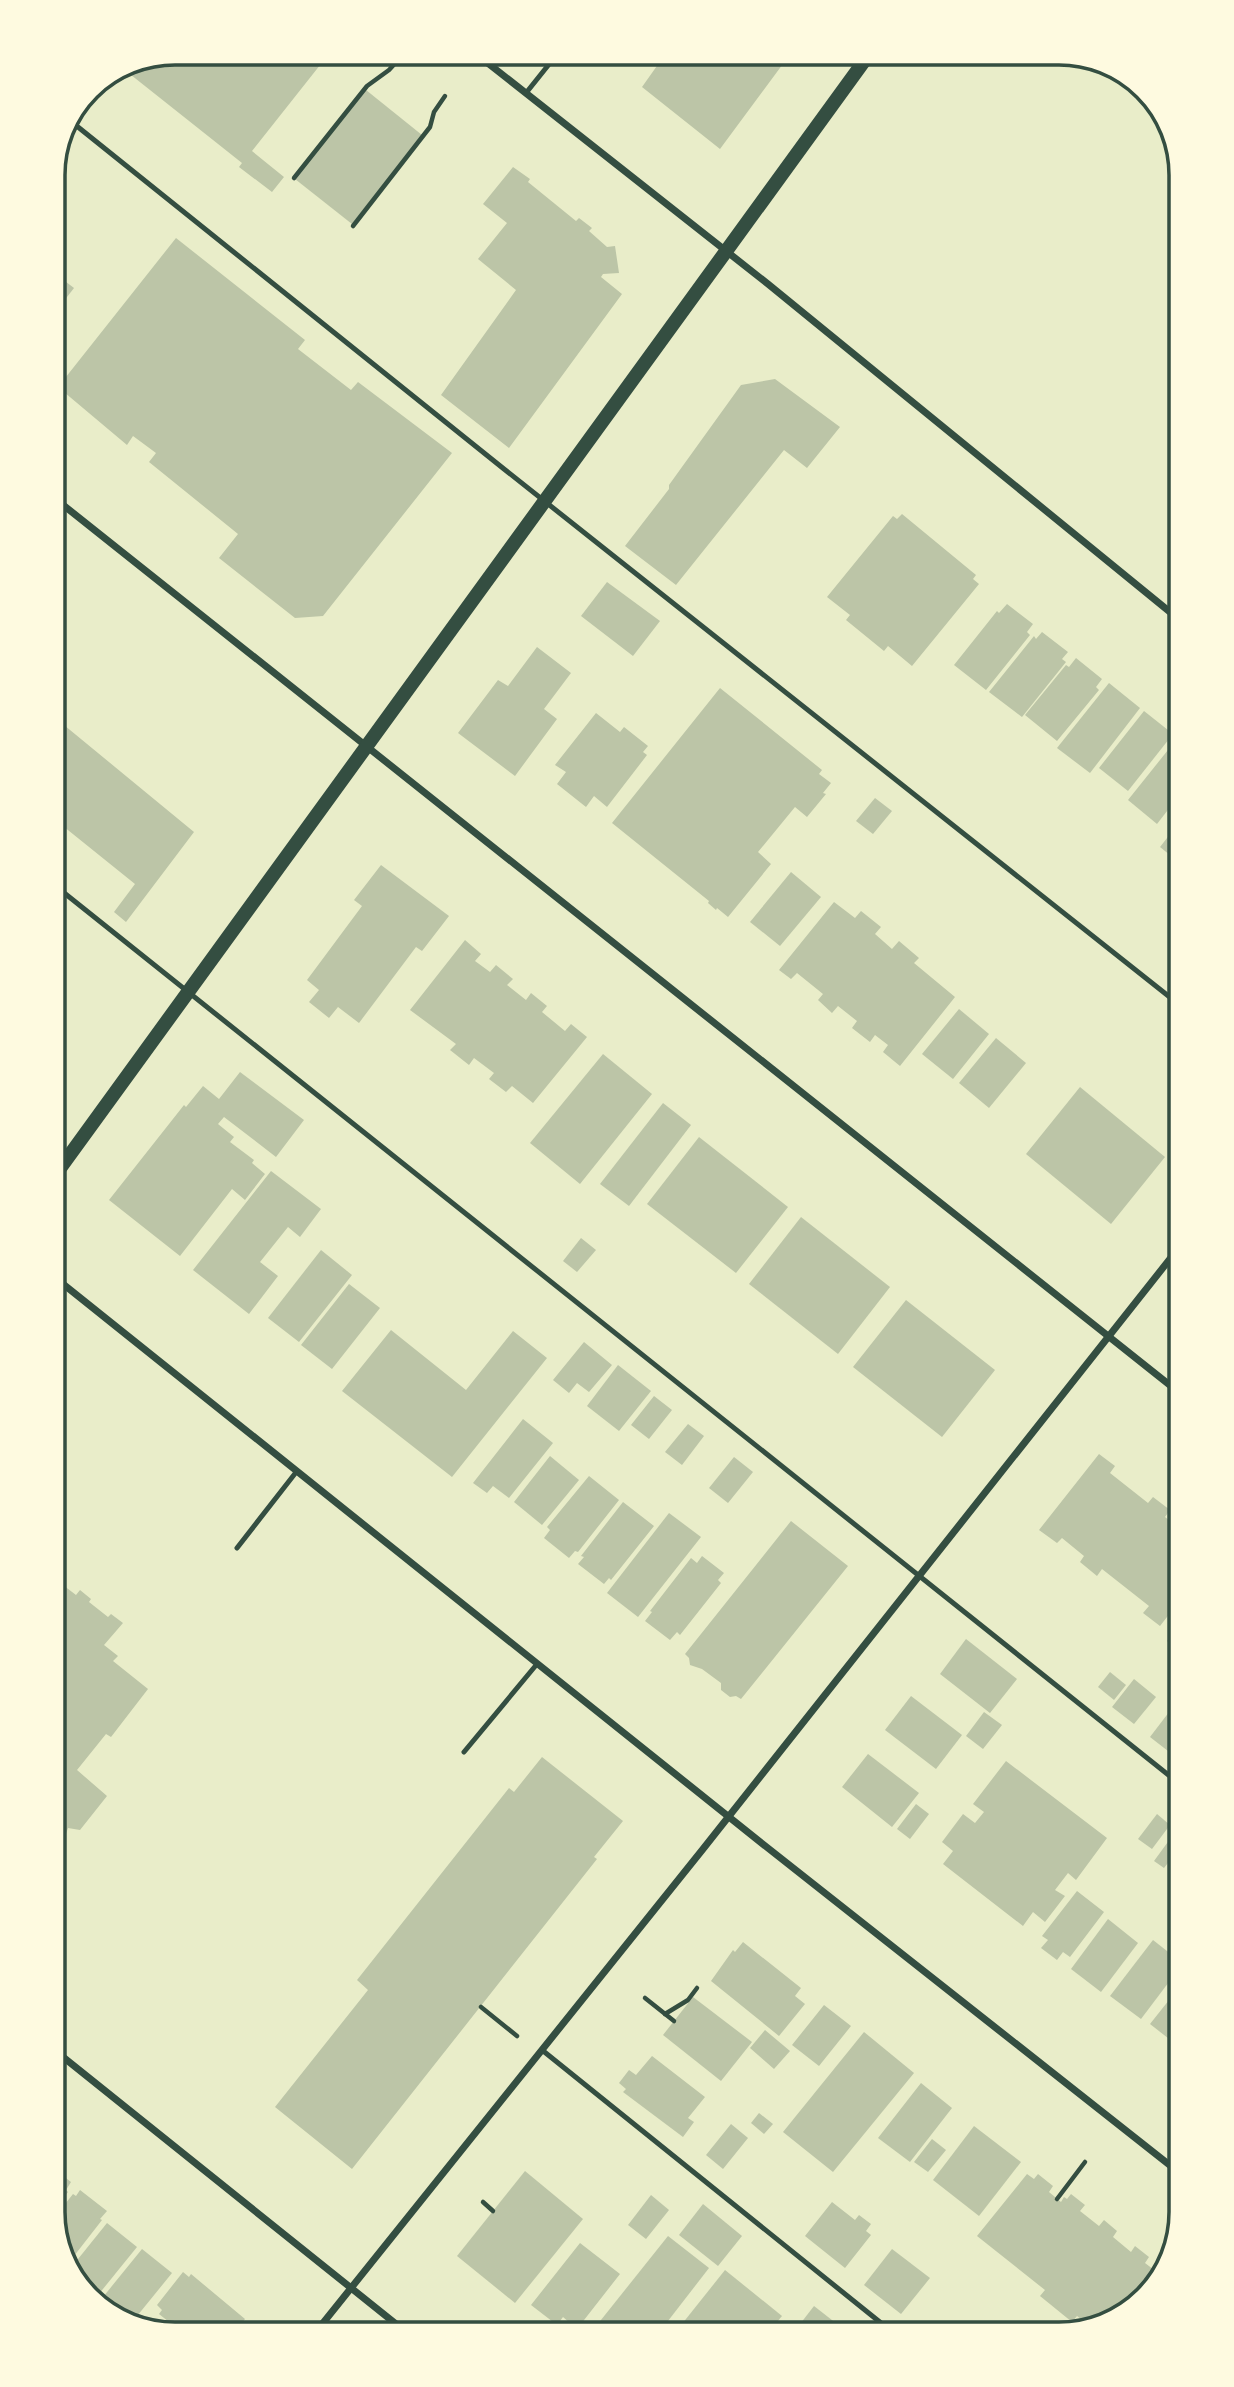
<svg xmlns="http://www.w3.org/2000/svg" width="1234" height="2387" font-family="'Nunito Sans',sans-serif">
<style>
.building{fill:#bcc5a7}
.lines{fill:none;stroke-linecap:round;stroke-linejoin:round}
.path{stroke:#344e41;stroke-width:4.5}
.service{stroke:#344e41;stroke-width:5}
.minor{stroke:#344e41;stroke-width:7}
.secondary{stroke:#344e41;stroke-width:14}
.rim{fill:none;stroke:#344e41;stroke-width:3.5}
</style>
<rect width="100%" height="100%" fill="#e9edc9"/>
<g class="building">
<polygon points="175,52 324,53 328,55 252,151 284,177 272,192 239,167 242,163 121,67 129,62"/>
<polygon points="646,53 791,53 720,149 642,87 659,63"/>
<polygon points="366,90 422,135 352,224 295,179"/>
<polygon points="513,167 530,179 528,182 576,221 579,218 592,228 589,231 607,247 615,246 619,273 603,274 601,277 622,294 509,448 441,395 516,290 478,259 507,223 483,204"/>
<polygon points="176,238 305,340 298,349 351,390 358,382 452,453 323,616 295,618 219,558 238,534 149,462 156,453 133,436 127,445 58,387"/>
<polygon points="53,272 74,288 53,315"/>
<polygon points="775,379 840,427 807,468 784,450 676,585 625,546 669,489 669,485 741,385"/>
<polygon points="902,514 976,575 973,579 979,584 912,666 888,646 884,651 846,620 850,615 827,597 893,516 897,519"/>
<polygon points="607,582 660,621 633,656 581,616"/>
<polygon points="1007,604 1033,624 1027,632 1030,635 986,690 954,665 997,611 999,613"/>
<polygon points="1042,632 1068,652 1062,659 1066,662 1022,717 989,692 1034,636 1036,639"/>
<polygon points="537,647 571,673 544,709 557,719 515,776 458,733 498,680 508,686"/>
<polygon points="1076,658 1102,679 1096,687 1099,690 1057,741 1025,715 1066,665 1069,667"/>
<polygon points="1109,683 1140,708 1090,773 1057,748"/>
<polygon points="720,688 822,770 819,774 831,783 823,793 826,794 807,817 795,807 758,852 771,864 728,917 717,908 716,910 708,903 709,901 612,823"/>
<polygon points="1144,711 1173,734 1128,791 1099,768"/>
<polygon points="596,713 620,732 624,727 648,746 643,752 647,755 607,807 594,796 586,807 557,784 566,772 555,765"/>
<polygon points="53,716 194,832 126,922 114,912 135,884 53,818"/>
<polygon points="1172,745 1181,753 1181,793 1157,824 1128,800"/>
<polygon points="875,798 892,811 873,834 856,821"/>
<polygon points="1178,824 1181,827 1181,864 1160,847"/>
<polygon points="381,865 449,916 422,951 416,947 359,1023 338,1007 329,1018 309,1002 319,990 307,980 362,906 354,900"/>
<polygon points="791,872 821,897 780,946 750,922"/>
<polygon points="834,902 855,918 861,911 881,927 875,934 892,949 899,941 919,958 914,963 955,997 900,1066 883,1052 888,1045 875,1035 870,1042 852,1028 857,1021 838,1006 832,1013 818,1000 823,994 797,973 791,979 779,970"/>
<polygon points="465,940 481,954 475,961 490,972 496,965 513,979 507,985 526,1000 531,993 547,1006 542,1012 565,1031 571,1024 587,1037 533,1103 512,1086 506,1092 489,1079 494,1073 474,1058 469,1065 450,1050 456,1044 410,1010"/>
<polygon points="959,1009 989,1034 953,1079 922,1054"/>
<polygon points="996,1038 1026,1063 989,1108 959,1083"/>
<polygon points="603,1054 652,1094 580,1184 530,1143"/>
<polygon points="240,1072 304,1120 276,1157 224,1117 218,1124 234,1137 230,1142 254,1160 252,1163 265,1174 245,1200 232,1189 180,1256 109,1200 184,1105 186,1107 203,1086 219,1099"/>
<polygon points="1080,1087 1165,1157 1111,1224 1026,1154"/>
<polygon points="663,1103 691,1125 629,1206 600,1184"/>
<polygon points="699,1137 788,1207 736,1273 647,1204"/>
<polygon points="271,1171 321,1209 300,1237 288,1227 260,1262 278,1276 249,1314 193,1270"/>
<polygon points="801,1217 890,1287 838,1354 749,1284"/>
<polygon points="581,1238 596,1250 577,1272 563,1261"/>
<polygon points="321,1250 352,1275 299,1342 268,1318"/>
<polygon points="349,1284 380,1308 332,1369 301,1345"/>
<polygon points="906,1300 995,1370 942,1437 853,1367"/>
<polygon points="391,1330 466,1390 513,1331 547,1358 452,1477 342,1391"/>
<polygon points="584,1342 612,1365 589,1392 577,1383 569,1393 553,1380"/>
<polygon points="618,1365 651,1391 619,1431 587,1406"/>
<polygon points="654,1396 672,1410 649,1439 631,1425"/>
<polygon points="523,1419 553,1443 509,1498 493,1486 487,1493 473,1483"/>
<polygon points="688,1424 704,1436 682,1465 665,1452"/>
<polygon points="1099,1454 1115,1466 1110,1473 1148,1503 1153,1497 1170,1510 1165,1517 1181,1530 1181,1599 1160,1626 1143,1613 1149,1606 1102,1569 1097,1576 1080,1562 1084,1556 1062,1538 1057,1543 1039,1530"/>
<polygon points="550,1456 579,1480 542,1525 514,1502"/>
<polygon points="734,1457 753,1472 728,1503 709,1488"/>
<polygon points="589,1476 619,1500 578,1552 575,1551 569,1558 544,1538 550,1530 547,1527"/>
<polygon points="623,1502 654,1526 611,1580 609,1578 604,1584 578,1564 584,1557 581,1556"/>
<polygon points="669,1513 701,1537 638,1617 607,1593"/>
<polygon points="791,1521 848,1566 741,1699 736,1696 730,1697 721,1690 721,1683 702,1669 690,1665 689,1658 685,1654"/>
<polygon points="702,1556 724,1573 718,1580 721,1583 680,1635 677,1632 670,1640 645,1621 652,1612 650,1611 691,1558 697,1563"/>
<polygon points="59,1582 76,1595 80,1590 91,1599 89,1602 108,1617 111,1614 123,1623 104,1645 118,1656 113,1661 148,1689 111,1737 106,1734 77,1770 107,1796 80,1830 68,1828 63,1843 53,1853 53,1590"/>
<polygon points="1181,1622 1181,1653 1167,1641"/>
<polygon points="966,1639 1017,1679 990,1713 940,1674"/>
<polygon points="1110,1672 1126,1685 1114,1700 1098,1687"/>
<polygon points="1134,1679 1156,1697 1134,1724 1112,1707"/>
<polygon points="911,1696 962,1735 936,1769 885,1730"/>
<polygon points="1176,1703 1181,1708 1181,1752 1177,1758 1150,1737"/>
<polygon points="984,1712 1002,1725 983,1749 966,1736"/>
<polygon points="868,1754 919,1793 892,1827 842,1787"/>
<polygon points="542,1757 623,1821 594,1857 597,1859 352,2169 275,2107 368,1990 357,1980 509,1788 514,1792"/>
<polygon points="1006,1761 1107,1838 1076,1880 1068,1873 1055,1890 1065,1896 1045,1922 1033,1912 1023,1926 943,1864 953,1851 942,1842 963,1814 975,1823 984,1812 973,1804"/>
<polygon points="916,1804 929,1814 910,1839 897,1829"/>
<polygon points="1157,1814 1170,1825 1152,1849 1138,1839"/>
<polygon points="1181,1824 1181,1867 1171,1859 1164,1868 1154,1861"/>
<polygon points="1077,1891 1104,1912 1070,1957 1063,1952 1057,1960 1041,1948 1048,1940 1042,1936"/>
<polygon points="1108,1919 1138,1943 1101,1992 1071,1969"/>
<polygon points="1153,1940 1181,1962 1181,1966 1141,2019 1110,1996"/>
<polygon points="743,1942 801,1988 795,1996 805,2004 779,2036 711,1981 733,1950 735,1952"/>
<polygon points="1181,1985 1181,2031 1173,2042 1150,2024"/>
<polygon points="693,1997 752,2042 721,2081 663,2035"/>
<polygon points="824,2005 851,2026 819,2066 792,2045"/>
<polygon points="765,2030 790,2051 774,2069 750,2048"/>
<polygon points="864,2032 914,2073 833,2172 783,2132"/>
<polygon points="652,2056 705,2097 688,2118 694,2122 683,2137 623,2092 626,2089 619,2083 629,2070 636,2075"/>
<polygon points="921,2083 952,2108 910,2162 878,2138"/>
<polygon points="759,2113 773,2124 764,2134 751,2123"/>
<polygon points="731,2124 748,2138 723,2169 706,2155"/>
<polygon points="974,2126 1021,2162 979,2216 933,2180"/>
<polygon points="932,2139 946,2150 928,2172 914,2162"/>
<polygon points="53,2168 71,2182 66,2190 68,2192 53,2212"/>
<polygon points="525,2171 583,2219 515,2303 457,2256"/>
<polygon points="1027,2174 1034,2179 1038,2174 1053,2186 1049,2192 1061,2202 1064,2197 1067,2199 1071,2194 1085,2205 1080,2211 1099,2226 1104,2220 1117,2231 1113,2237 1131,2252 1135,2246 1149,2257 1145,2263 1162,2276 1161,2280 1105,2325 1089,2325 1077,2316 1072,2322 1040,2296 1045,2290 977,2236"/>
<polygon points="80,2190 107,2211 100,2219 102,2220 67,2265 62,2258 54,2218 73,2194 76,2196"/>
<polygon points="651,2195 669,2210 646,2239 628,2225"/>
<polygon points="832,2202 855,2220 859,2215 871,2224 866,2231 871,2235 845,2268 805,2236"/>
<polygon points="703,2204 742,2236 718,2266 679,2235"/>
<polygon points="107,2223 137,2247 94,2300 70,2269"/>
<polygon points="668,2236 709,2268 661,2330 593,2330"/>
<polygon points="580,2243 620,2274 577,2329 563,2317 557,2325 531,2305"/>
<polygon points="142,2249 172,2273 133,2321 115,2315 99,2302"/>
<polygon points="892,2249 930,2278 901,2314 864,2285"/>
<polygon points="725,2270 782,2316 772,2328 678,2329"/>
<polygon points="183,2272 189,2277 191,2274 245,2319 233,2334 184,2334 159,2314 162,2310 157,2305"/>
<polygon points="814,2306 837,2324 833,2328 797,2328"/>
</g>
<g class="lines">
<g class="path">
<polyline points="294,178 367,86 389,70 399,59"/>
<polyline points="353,226 430,127 434,112 445,96"/>
<polyline points="645,1998 674,2021"/>
<polyline points="481,2007 517,2036"/>
<polyline points="665,2014 688,2000 697,1988"/>
<polyline points="1057,2199 1085,2162"/>
<polyline points="483,2202 493,2211"/>
</g>
<g class="service">
<polyline points="526,93 558,53"/>
<polyline points="73,123 504,469 1181,1006"/>
<polyline points="53,884 1181,1785"/>
<polyline points="237,1548 297,1471"/>
<polyline points="464,1752 537,1664"/>
<polyline points="542,2050 886,2327"/>
</g>
<g class="minor">
<polyline points="475,53 768,284 1181,621"/>
<polyline points="53,497 1181,1394"/>
<polyline points="53,1276 759,1841 1181,2174"/>
<polyline points="53,2049 406,2332"/>
<polyline points="315,2333 703,1849 1181,1245"/>
</g>
<polyline class="secondary" points="53,1178 870,53"/>
</g>
<path d="M0 0H1234V2387H0ZM175 65H1059A110 110 0 0 1 1169 175V2212A110 110 0 0 1 1059 2322H175A110 110 0 0 1 65 2212V175A110 110 0 0 1 175 65Z" fill="#fefae0" fill-rule="evenodd"/>
<path class="rim" d="M175 65H1059A110 110 0 0 1 1169 175V2212A110 110 0 0 1 1059 2322H175A110 110 0 0 1 65 2212V175A110 110 0 0 1 175 65Z"/>
</svg>
